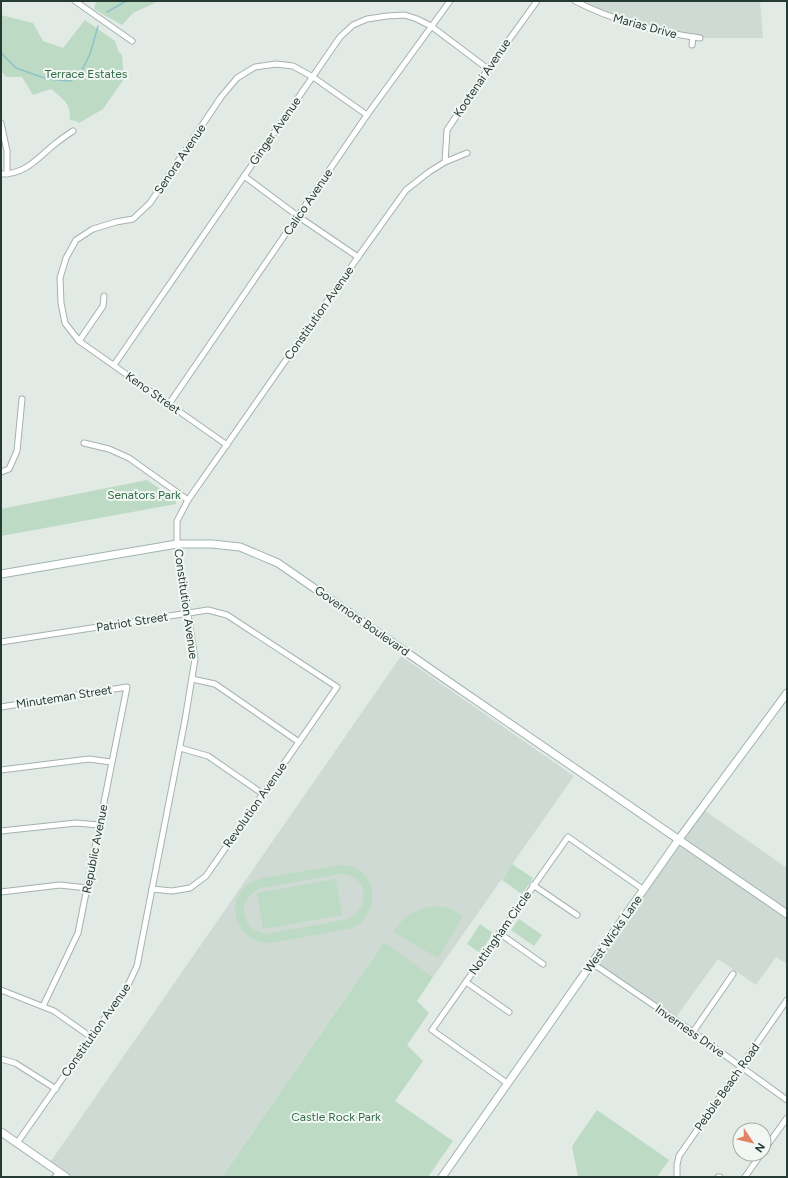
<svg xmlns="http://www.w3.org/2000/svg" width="788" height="1178" font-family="Figtree,sans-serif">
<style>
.built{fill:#d0dad5}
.green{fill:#bddac4;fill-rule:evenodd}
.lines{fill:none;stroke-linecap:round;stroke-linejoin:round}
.stream{stroke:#8fc3ca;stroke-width:1.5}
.street-casing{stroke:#a5b2ad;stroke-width:7}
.secondary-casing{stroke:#a2b5ae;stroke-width:9}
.street{stroke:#fff;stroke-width:5}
.secondary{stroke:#fff;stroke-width:7}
.labels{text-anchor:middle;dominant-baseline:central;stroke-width:4;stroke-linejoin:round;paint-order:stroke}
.street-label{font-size:12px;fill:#243a33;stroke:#f2f7f4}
.park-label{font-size:12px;fill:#326c47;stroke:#f2f7f4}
</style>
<rect width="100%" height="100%" fill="#e2eae6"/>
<g class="built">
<polygon points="575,1 760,1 763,38 700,38 648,28"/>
<polygon points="401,656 574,776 433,977 383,943 222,1177 73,1177 51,1161"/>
<polygon points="701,808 787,868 787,964 776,957 756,985 718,959 674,1020 592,963"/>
</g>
<g class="green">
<polygon points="96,1 159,1 133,13 122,25 94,9"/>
<path d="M1 15 33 23 43 41 63 48 85 20 115 41 118 51 122 55 124 79 103 109 79 123 76 121 70 120C71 103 63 99 51 89L33 95 22 77H6L1 71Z"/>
<polygon points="147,480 176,500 176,504 1,536 1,509"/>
<polygon points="512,864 533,878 522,894 502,880"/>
<path d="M340 865C376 864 384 912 353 928L271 943C241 944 223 910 245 887 250 883 256 880 261 878ZM339 874C367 873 373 906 348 919L267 934C240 930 235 898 261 888Z"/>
<polygon points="336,879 342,915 263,929 257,893"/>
<path d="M434 906 450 908 463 916 438 958 393 932C405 915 413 910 434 906Z"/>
<polygon points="519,919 542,935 534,946 511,930"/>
<polygon points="480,924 493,933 480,953 467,944"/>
<polygon points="384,942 433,977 417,1001 429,1013 407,1045 423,1061 395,1101 453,1141 428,1177 222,1177"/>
<polygon points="597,1110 669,1160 657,1177 578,1177 572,1146"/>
</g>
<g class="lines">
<g class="stream">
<polyline points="107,12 126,1"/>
<polyline points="1,53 16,68 47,79 71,81 80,74 90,54 98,26"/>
</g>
<defs>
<g id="street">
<polyline points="75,1 132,41"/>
<path d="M575 1C614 21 656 32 700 38"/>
<polyline points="692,45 693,37"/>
<polyline points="1,123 7,151 7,174"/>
<polyline points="445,162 447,130 488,69 537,1"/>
<path d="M1 174C27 174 37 158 55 144 61 139 67 135 73 131"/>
<polyline points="244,176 299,217 358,257"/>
<polyline points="79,341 103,306 104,296"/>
<polyline points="114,365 340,37 353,25 367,19 387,16 405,15 417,19 431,26 488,69"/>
<polyline points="169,404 367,115 450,1"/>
<polyline points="84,443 109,449 129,458 188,500"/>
<polyline points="227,445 79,341 65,323 61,303 60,278 66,258 76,240 93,229 116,222 133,219 150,203 221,97 237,78 255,67 276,64 293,66 313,77 367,115"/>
<polyline points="1,472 9,469 17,451 22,399"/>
<polyline points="1,642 208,610 227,615 337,687 206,876 190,888 172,891 152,889"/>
<polyline points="192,679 215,684 299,742"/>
<polyline points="1,707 127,687 78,933 43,1006"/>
<polyline points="180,748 208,756 263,794"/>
<polyline points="1,770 89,759 111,762"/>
<polyline points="1,831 76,823 99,825"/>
<polyline points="533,885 577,915"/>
<polyline points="1,892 60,885 87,888"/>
<polyline points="499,933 543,964"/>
<polyline points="592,963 693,1032 787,1100"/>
<polyline points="466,982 509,1012"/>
<polyline points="1,990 54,1011 91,1037"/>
<polyline points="693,1032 733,974"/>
<polyline points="1,1059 15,1063 56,1089"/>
<polyline points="507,1083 432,1030 568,837 644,890"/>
<polyline points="17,1143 128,985 137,966 185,720 195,659 177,544 177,521 188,500 358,257 406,190 429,172 445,162 467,153"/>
<polyline points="764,1150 787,1118"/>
<polyline points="55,1177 59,1172"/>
<polyline points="677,1177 677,1165 679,1156 787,1000"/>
<polyline points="718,1177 720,1177"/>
<polyline points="745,1177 761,1154"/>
</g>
<g id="secondary">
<polyline points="1,574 177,544 212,544 240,547 278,563 445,679 787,914"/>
<polyline points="1,1132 66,1177"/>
<polyline points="442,1177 679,839 787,693"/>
</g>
</defs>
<use href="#street" class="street-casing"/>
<use href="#secondary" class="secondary-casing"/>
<use href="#street" class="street"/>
<use href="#secondary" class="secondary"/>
</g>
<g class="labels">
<g class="street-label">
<text transform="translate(645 26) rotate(15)">Marias Drive</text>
<text transform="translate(482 78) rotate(-56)">Kootenai Avenue</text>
<text transform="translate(275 131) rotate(-55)">Ginger Avenue</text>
<text transform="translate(180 159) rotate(-56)">Senora Avenue</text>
<text transform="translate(308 202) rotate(-56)">Calico Avenue</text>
<text transform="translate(319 313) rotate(-55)">Constitution Avenue</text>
<text transform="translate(153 393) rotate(35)">Keno Street</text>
<text transform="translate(186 604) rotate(82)">Constitution Avenue</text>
<text transform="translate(362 621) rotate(35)">Governors Boulevard</text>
<text transform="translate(132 622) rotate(-9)">Patriot Street</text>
<text transform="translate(64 697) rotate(-9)">Minuteman Street</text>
<text transform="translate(255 805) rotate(-55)">Revolution Avenue</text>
<text transform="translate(95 849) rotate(-79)">Republic Avenue</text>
<text transform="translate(500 933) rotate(-55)">Nottingham Circle</text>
<text transform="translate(613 934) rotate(-55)">West Wicks Lane</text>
<text transform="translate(96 1030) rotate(-55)">Constitution Avenue</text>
<text transform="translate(690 1031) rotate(35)">Inverness Drive</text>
<text transform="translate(727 1087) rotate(-55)">Pebble Beach Road</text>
</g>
<g class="park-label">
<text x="86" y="74">Terrace Estates</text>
<text x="144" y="495">Senators Park</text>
<text x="336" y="1117">Castle Rock Park</text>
</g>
</g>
<rect width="788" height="1178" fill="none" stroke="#243a33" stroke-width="4"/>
<g transform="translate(752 1142) rotate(125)"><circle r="19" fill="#f2f7f4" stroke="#a0aba7"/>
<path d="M0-3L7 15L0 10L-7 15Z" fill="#e48266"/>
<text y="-6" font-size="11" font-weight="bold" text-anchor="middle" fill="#243a33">N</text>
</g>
</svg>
